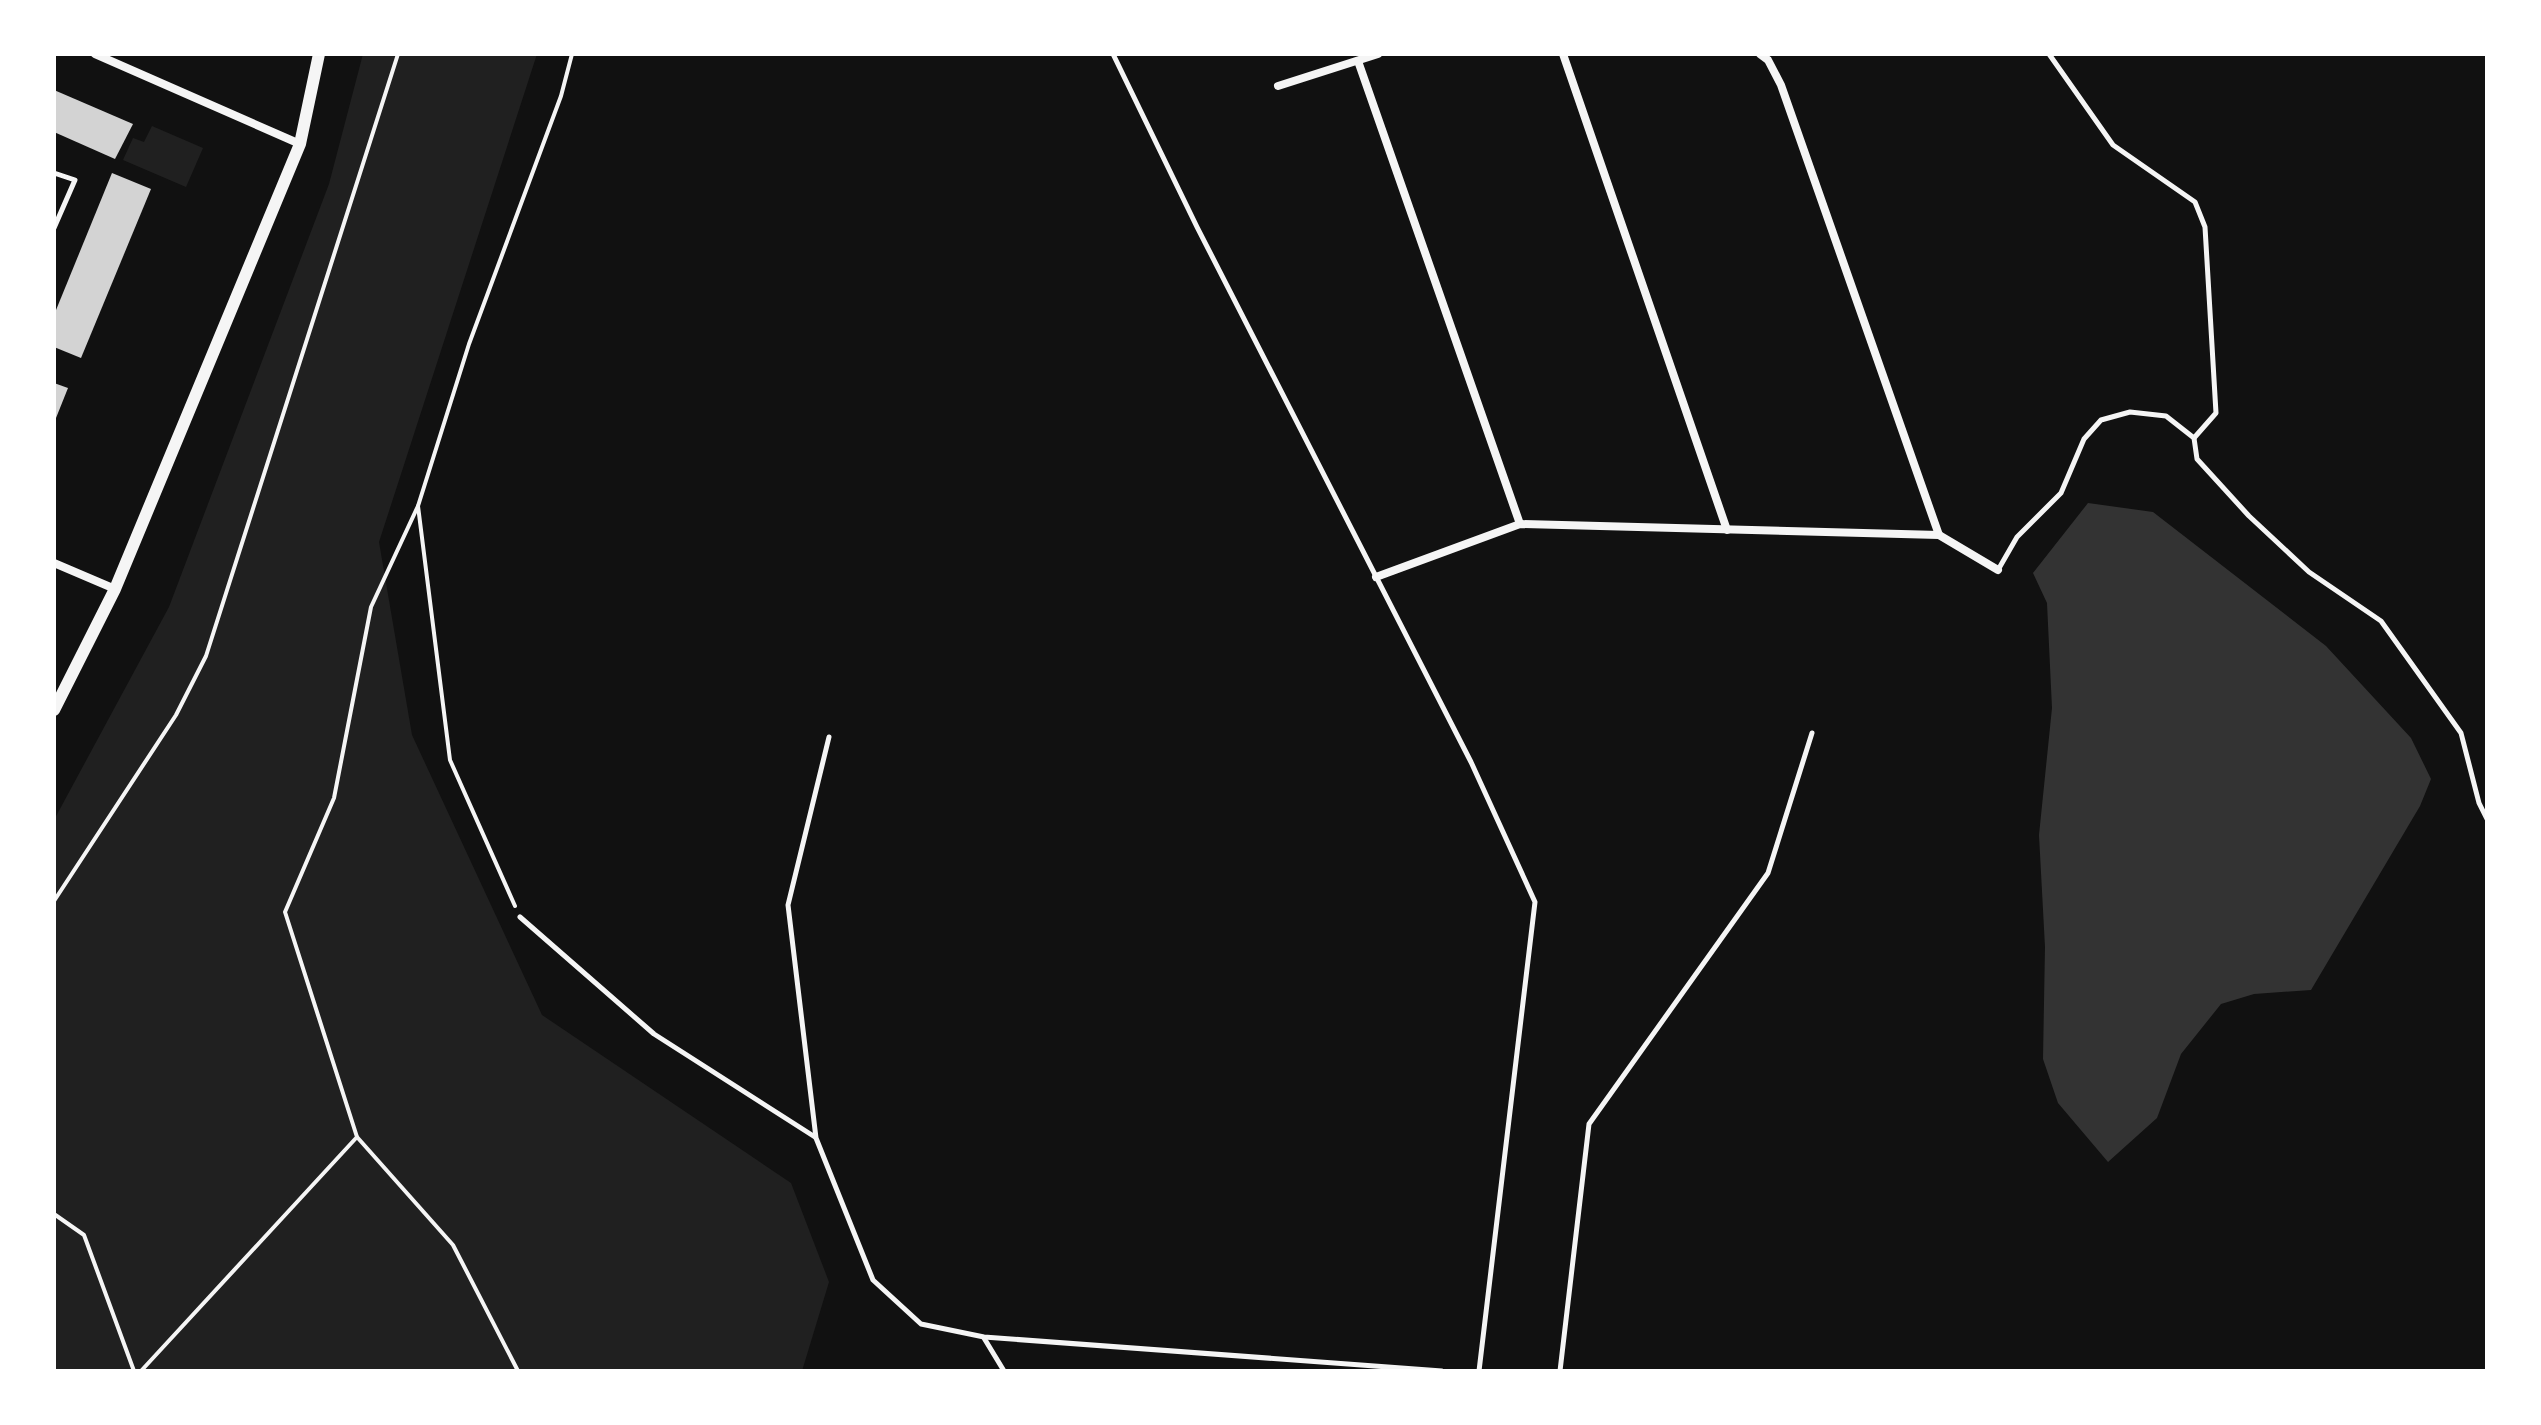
<svg xmlns="http://www.w3.org/2000/svg" width="2541" height="1425" font-family="Cabin,sans-serif">
<style>
.green{fill:#202020}
.water{fill:#333}
.building{fill:#d3d3d3}
.lines{fill:none;stroke-linecap:round;stroke-linejoin:round}
.path{stroke:#f5f5f5;stroke-width:4}
.service{stroke:#f5f5f5;stroke-width:5}
.minor{stroke:#f5f5f5;stroke-width:8}
.tertiary{stroke:#f5f5f5;stroke-width:12}
</style>
<rect width="100%" height="100%" fill="#111"/>
<g class="green">
<polygon points="363,54 537,54 379,542 412,735 542,1015 791,1183 829,1282 802,1371 54,1371 54,820 169,607 329,184"/>
<polygon points="152,126 203,148 186,187 123,160 133,138 144,142"/>
</g>
<polygon class="water" points="2088,503 2153,512 2326,646 2411,738 2431,779 2420,806 2311,990 2254,994 2221,1004 2181,1054 2157,1118 2108,1162 2058,1103 2043,1059 2045,947 2039,835 2052,708 2047,603 2033,573"/>
<g class="building">
<polygon points="54,90 133,124 115,159 54,132"/>
<polygon points="112,173 151,189 81,358 54,347 54,315"/>
<polygon points="54,383 68,388 54,423"/>
</g>
<g class="lines">
<g class="path">
<polyline points="54,901 176,715 206,656 398,54"/>
<polyline points="515,906 450,760 418,506 469,344 561,96 572,54"/>
<polyline points="357,1137 453,1245 518,1371"/>
<polyline points="54,1214 84,1235 134,1371"/>
<polyline points="141,1371 357,1137 285,912 334,798 371,607 418,506"/>
</g>
<g class="service">
<polyline points="1113,54 1197,227 1471,762 1535,902 1479,1371"/>
<polyline points="2049,54 2113,145 2195,202 2205,227 2216,413 2194,438"/>
<polyline points="54,173 75,180 54,228"/>
<polyline points="1998,570 2017,537 2061,493 2084,439 2101,420 2130,412 2166,416 2194,438 2197,459 2249,516 2309,572 2381,621 2461,733 2479,803 2487,819"/>
<polyline points="829,737 788,905 816,1138 873,1280 921,1324 984,1337 1442,1371"/>
<polyline points="520,917 654,1034 815,1137"/>
<polyline points="984,1338 1004,1371"/>
<polyline points="1560,1371 1589,1124 1768,873 1812,733"/>
</g>
<g class="minor">
<polyline points="95,54 300,144"/>
<polyline points="1563,54 1727,530"/>
<polyline points="1760,54 1768,60 1781,85 1939,535"/>
<polyline points="1358,61 1520,524"/>
<polyline points="1278,86 1378,54"/>
<polyline points="54,563 115,589"/>
<polyline points="1376,577 1520,524 1939,535 1998,570"/>
</g>
<polyline class="tertiary" points="54,710 115,589 300,144 319,54"/>
</g>
<rect width="2541" height="1425" fill="none" stroke="#ffffff" stroke-width="112"/>
</svg>
